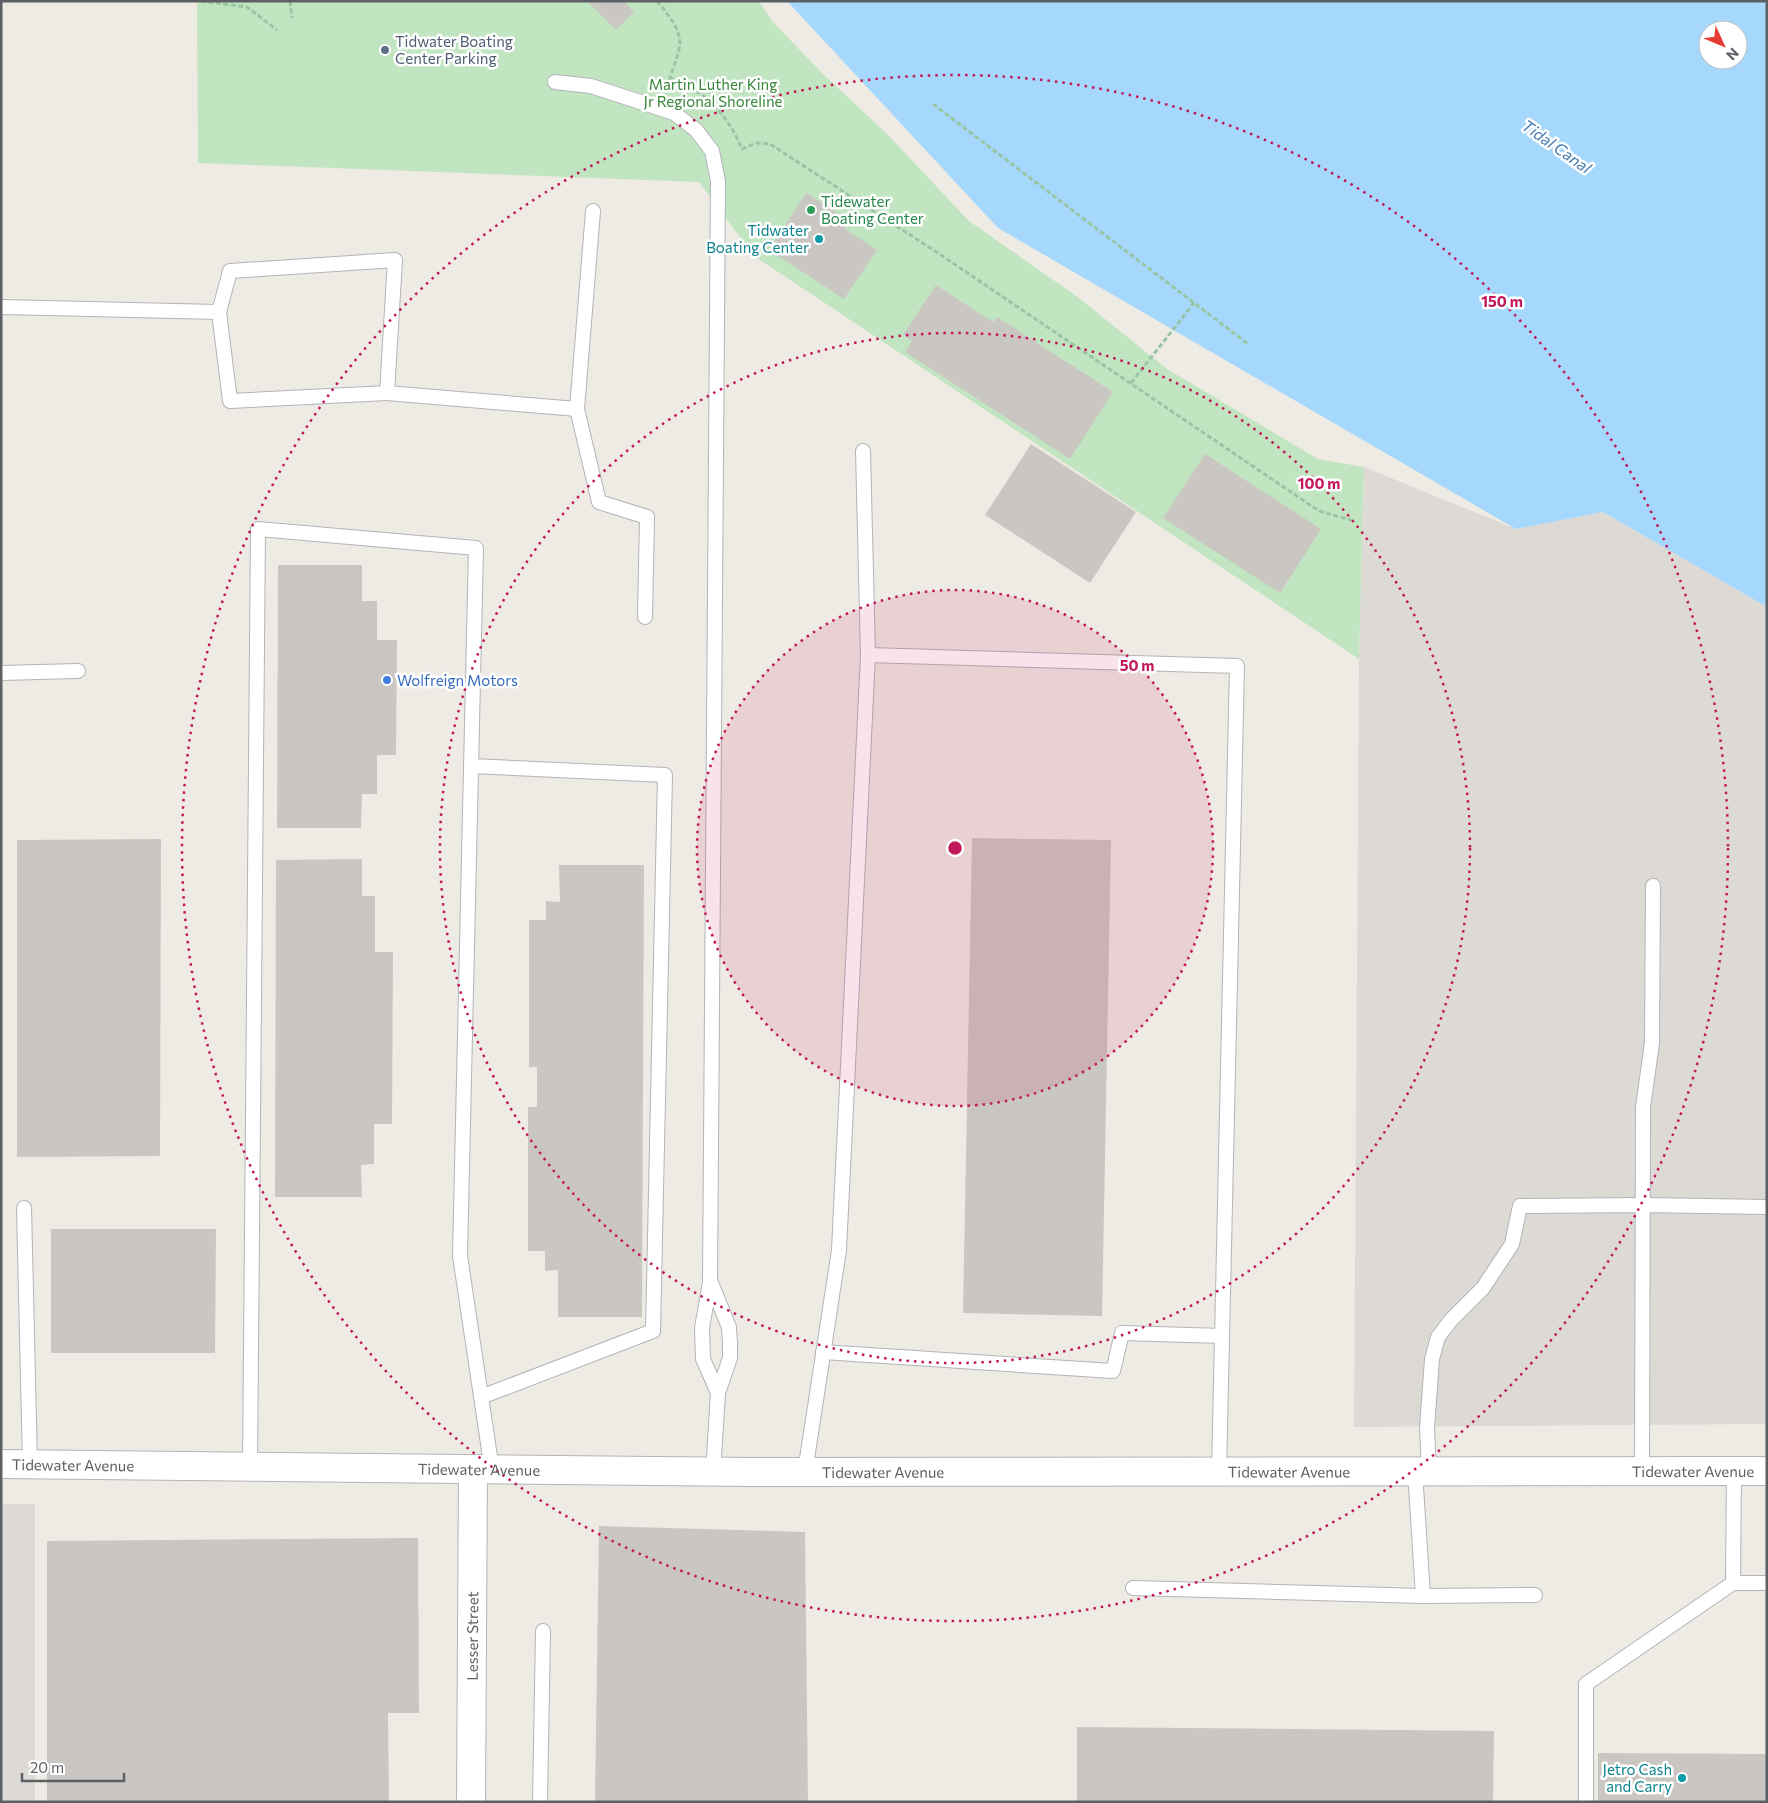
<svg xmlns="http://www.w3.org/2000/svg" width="1768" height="1803" font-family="Commissioner,sans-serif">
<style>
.industrial{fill:#dddad6}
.green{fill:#c2e5c1}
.water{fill:#a5d8fc;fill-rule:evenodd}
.building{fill:#cac6c1}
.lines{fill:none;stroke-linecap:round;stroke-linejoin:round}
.service-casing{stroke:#b1b4b8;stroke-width:16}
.minor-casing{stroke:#b1b4b8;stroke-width:30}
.path{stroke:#9ac5a5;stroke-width:3;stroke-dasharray:5 2.5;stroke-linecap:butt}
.service{stroke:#fff;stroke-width:14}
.minor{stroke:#fff;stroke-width:28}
.ring{fill:none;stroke:#c2185b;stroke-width:2.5;stroke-dasharray:2.5 5}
.service-dot{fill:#5c6f8a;stroke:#fff;stroke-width:2}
.leisure-dot{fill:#2e9e5b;stroke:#fff;stroke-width:2}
.culture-dot{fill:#0f9aa8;stroke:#fff;stroke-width:2}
.shop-dot{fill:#3f7fe0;stroke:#fff;stroke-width:2}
.labels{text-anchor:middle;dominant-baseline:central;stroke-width:5;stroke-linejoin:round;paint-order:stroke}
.service-label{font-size:15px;fill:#4e5e75;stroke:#fff;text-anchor:start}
.park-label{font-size:15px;fill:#38863a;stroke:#fff}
.leisure-label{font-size:15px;fill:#27864d;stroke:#fff;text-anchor:start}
.culture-label{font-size:15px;fill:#0d838f;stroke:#fff;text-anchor:end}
.shop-label{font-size:15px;fill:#366cbe;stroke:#fff;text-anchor:start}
.street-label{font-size:15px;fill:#5c6064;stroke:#fff}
.water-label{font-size:16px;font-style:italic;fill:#4279ae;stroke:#fff}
.centre{fill:#c2185b;stroke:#fff;stroke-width:2.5}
.ring-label{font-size:15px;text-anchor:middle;font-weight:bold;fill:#c2185b;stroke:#fff;stroke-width:5;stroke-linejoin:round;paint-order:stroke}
</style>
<rect width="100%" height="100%" fill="#eeebe4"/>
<g class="industrial">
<polygon points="1364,467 1516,529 1603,512 1767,607 1767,1424 1354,1427 1359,659"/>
<rect x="1" y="1504" width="34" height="298"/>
</g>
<polygon class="green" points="197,1 759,1 772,21 822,73 887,134 969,221 1079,298 1167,369 1318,459 1364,467 1359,659 754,256 699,182 198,163"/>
<path class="water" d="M787 1H1767V607L1603 512 1516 529 998 228ZM1708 30H1738V60H1708Z"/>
<g class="building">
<polygon points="587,1 624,1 634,12 616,30"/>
<polygon points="806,193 850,221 845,229 877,250 844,299 769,250"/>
<polygon points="936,285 993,322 997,317 1113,392 1070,459 905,352 912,341 903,335"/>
<polygon points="1031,444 1136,512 1090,583 985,515"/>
<polygon points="1205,454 1321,529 1280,593 1163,518"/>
<polygon points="278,565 362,565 362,601 377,601 377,640 397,640 396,755 377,755 377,794 362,794 361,828 277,828"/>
<polygon points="972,838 1111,840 1102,1316 963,1313"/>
<polygon points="161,839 160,1156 17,1157 17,840"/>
<polygon points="362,859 362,896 375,896 375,952 393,952 392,1124 374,1124 374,1164 361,1165 362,1197 275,1197 276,860"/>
<polygon points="559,865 644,865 642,1317 558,1317 558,1270 545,1271 545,1251 528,1251 528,1107 537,1107 537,1067 529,1067 529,920 546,920 546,901 560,902"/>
<polygon points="51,1229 216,1229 215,1353 51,1353"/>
<polygon points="599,1526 805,1532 808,1802 595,1802"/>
<polygon points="418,1538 419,1713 388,1713 389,1802 47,1802 47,1541"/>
<polygon points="1077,1727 1494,1731 1493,1802 1077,1802"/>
<polygon points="1598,1753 1767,1754 1767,1802 1598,1802"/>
</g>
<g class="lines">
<defs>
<g id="service">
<polyline points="555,82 591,86 674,113 696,130 712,151 718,181 710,1282 702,1328 703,1359 718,1393"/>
<polygon points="395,260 387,393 230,401 219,312 230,271"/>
<polyline points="1,307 219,312"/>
<polyline points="387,393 577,409 593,211"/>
<polyline points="577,409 599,502 647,517 645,617"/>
<polyline points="863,451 868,655"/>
<polyline points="1,673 78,671"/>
<polyline points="471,766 665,775 653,1331 481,1397"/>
<polyline points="24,1208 30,1464"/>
<polyline points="711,1283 729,1327 730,1344 730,1358 718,1393 713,1472"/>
<polyline points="823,1352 1113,1371 1122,1333 1222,1336"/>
<polyline points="250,1467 258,529 476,548 460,1256 492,1470"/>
<polyline points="1415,1471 1423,1596 1535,1595"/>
<polyline points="1642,1471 1643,1107 1652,1043 1653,886"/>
<polyline points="805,1472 839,1250 868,655 1237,666 1219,1472"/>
<polyline points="1429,1472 1427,1428 1432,1359 1438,1337 1451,1320 1483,1288 1512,1244 1520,1206 1643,1205 1767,1207"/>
<polyline points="1733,1583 1767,1583"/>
<polyline points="1133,1588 1423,1596"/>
<polyline points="540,1802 543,1631"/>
<polyline points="1586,1802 1586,1684 1733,1583 1734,1471"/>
</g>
<g id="minor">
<path id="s1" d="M1 1464 753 1472 1767 1471"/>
<path id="s2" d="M471 1802 473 1470"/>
</g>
</defs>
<use href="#service" class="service-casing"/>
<use href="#minor" class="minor-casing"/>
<g class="path">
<polyline points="201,1 247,7 277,30"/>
<polyline points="290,1 292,18"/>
<path d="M657 1C666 12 680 28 680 43 679 54 671 73 668 85"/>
<path d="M669 78C704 89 728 115 742 149L756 143 770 144 938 253 1319 511 1351 520"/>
<polyline points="933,104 1248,344"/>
<polyline points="1131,383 1194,303"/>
</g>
<use href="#service" class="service"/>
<use href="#minor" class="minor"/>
</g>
<circle cx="955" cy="848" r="258" fill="#c2185b" fill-opacity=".12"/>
<g class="ring">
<circle cx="955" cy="848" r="258"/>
<circle cx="955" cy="848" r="515"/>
<circle cx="955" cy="848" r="773"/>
</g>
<circle class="service-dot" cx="385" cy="50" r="5"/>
<circle class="leisure-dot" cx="811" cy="210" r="5"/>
<g class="culture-dot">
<circle cx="819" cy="239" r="5"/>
<circle cx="1682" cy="1778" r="5"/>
</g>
<circle class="shop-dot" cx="387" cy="680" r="5"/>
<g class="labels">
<g class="service-label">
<text x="395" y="41">Tidwater Boating<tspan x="395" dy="17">Center Parking</tspan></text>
</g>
<g class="park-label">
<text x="713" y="84">Martin Luther King<tspan x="713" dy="17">Jr Regional Shoreline</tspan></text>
</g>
<g class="leisure-label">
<text x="821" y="201">Tidewater<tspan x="821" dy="17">Boating Center</tspan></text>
</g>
<g class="culture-label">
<text x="809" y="230">Tidwater<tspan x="809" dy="17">Boating Center</tspan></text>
<text x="1672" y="1769">Jetro Cash<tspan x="1672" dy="17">and Carry</tspan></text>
</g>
<g class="shop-label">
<text x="397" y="680">Wolfreign Motors</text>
</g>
<g class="street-label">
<text stroke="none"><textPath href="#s1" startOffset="72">Tidewater Avenue</textPath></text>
<text stroke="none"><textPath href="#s1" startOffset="478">Tidewater Avenue</textPath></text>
<text stroke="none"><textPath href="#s1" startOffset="1692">Tidewater Avenue</textPath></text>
<text stroke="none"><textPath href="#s1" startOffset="882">Tidewater Avenue</textPath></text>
<text stroke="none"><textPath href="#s1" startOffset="1288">Tidewater Avenue</textPath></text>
<text stroke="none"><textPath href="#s2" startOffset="166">Lesser Street</textPath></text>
</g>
<g class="water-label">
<text transform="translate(1557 146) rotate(35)">Tidal Canal</text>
</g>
</g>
<circle cx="955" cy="848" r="8" class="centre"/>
<g class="ring-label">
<text x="1502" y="307">150 m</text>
<text x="1319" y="489">100 m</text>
<text x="1137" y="671">50 m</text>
</g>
<rect width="1768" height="1803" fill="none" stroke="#5c6064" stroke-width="5"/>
<g transform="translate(1723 45) rotate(134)"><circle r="24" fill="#ffffff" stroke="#bebfc1"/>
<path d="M0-4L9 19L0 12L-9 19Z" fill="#e43d33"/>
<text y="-8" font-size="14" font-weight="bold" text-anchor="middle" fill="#5c6064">N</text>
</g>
<path d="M22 1773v8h102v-8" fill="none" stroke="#5c6064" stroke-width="2.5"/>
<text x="30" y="1773" font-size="15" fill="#5c6064" stroke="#ffffff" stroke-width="4" paint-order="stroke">20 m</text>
</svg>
